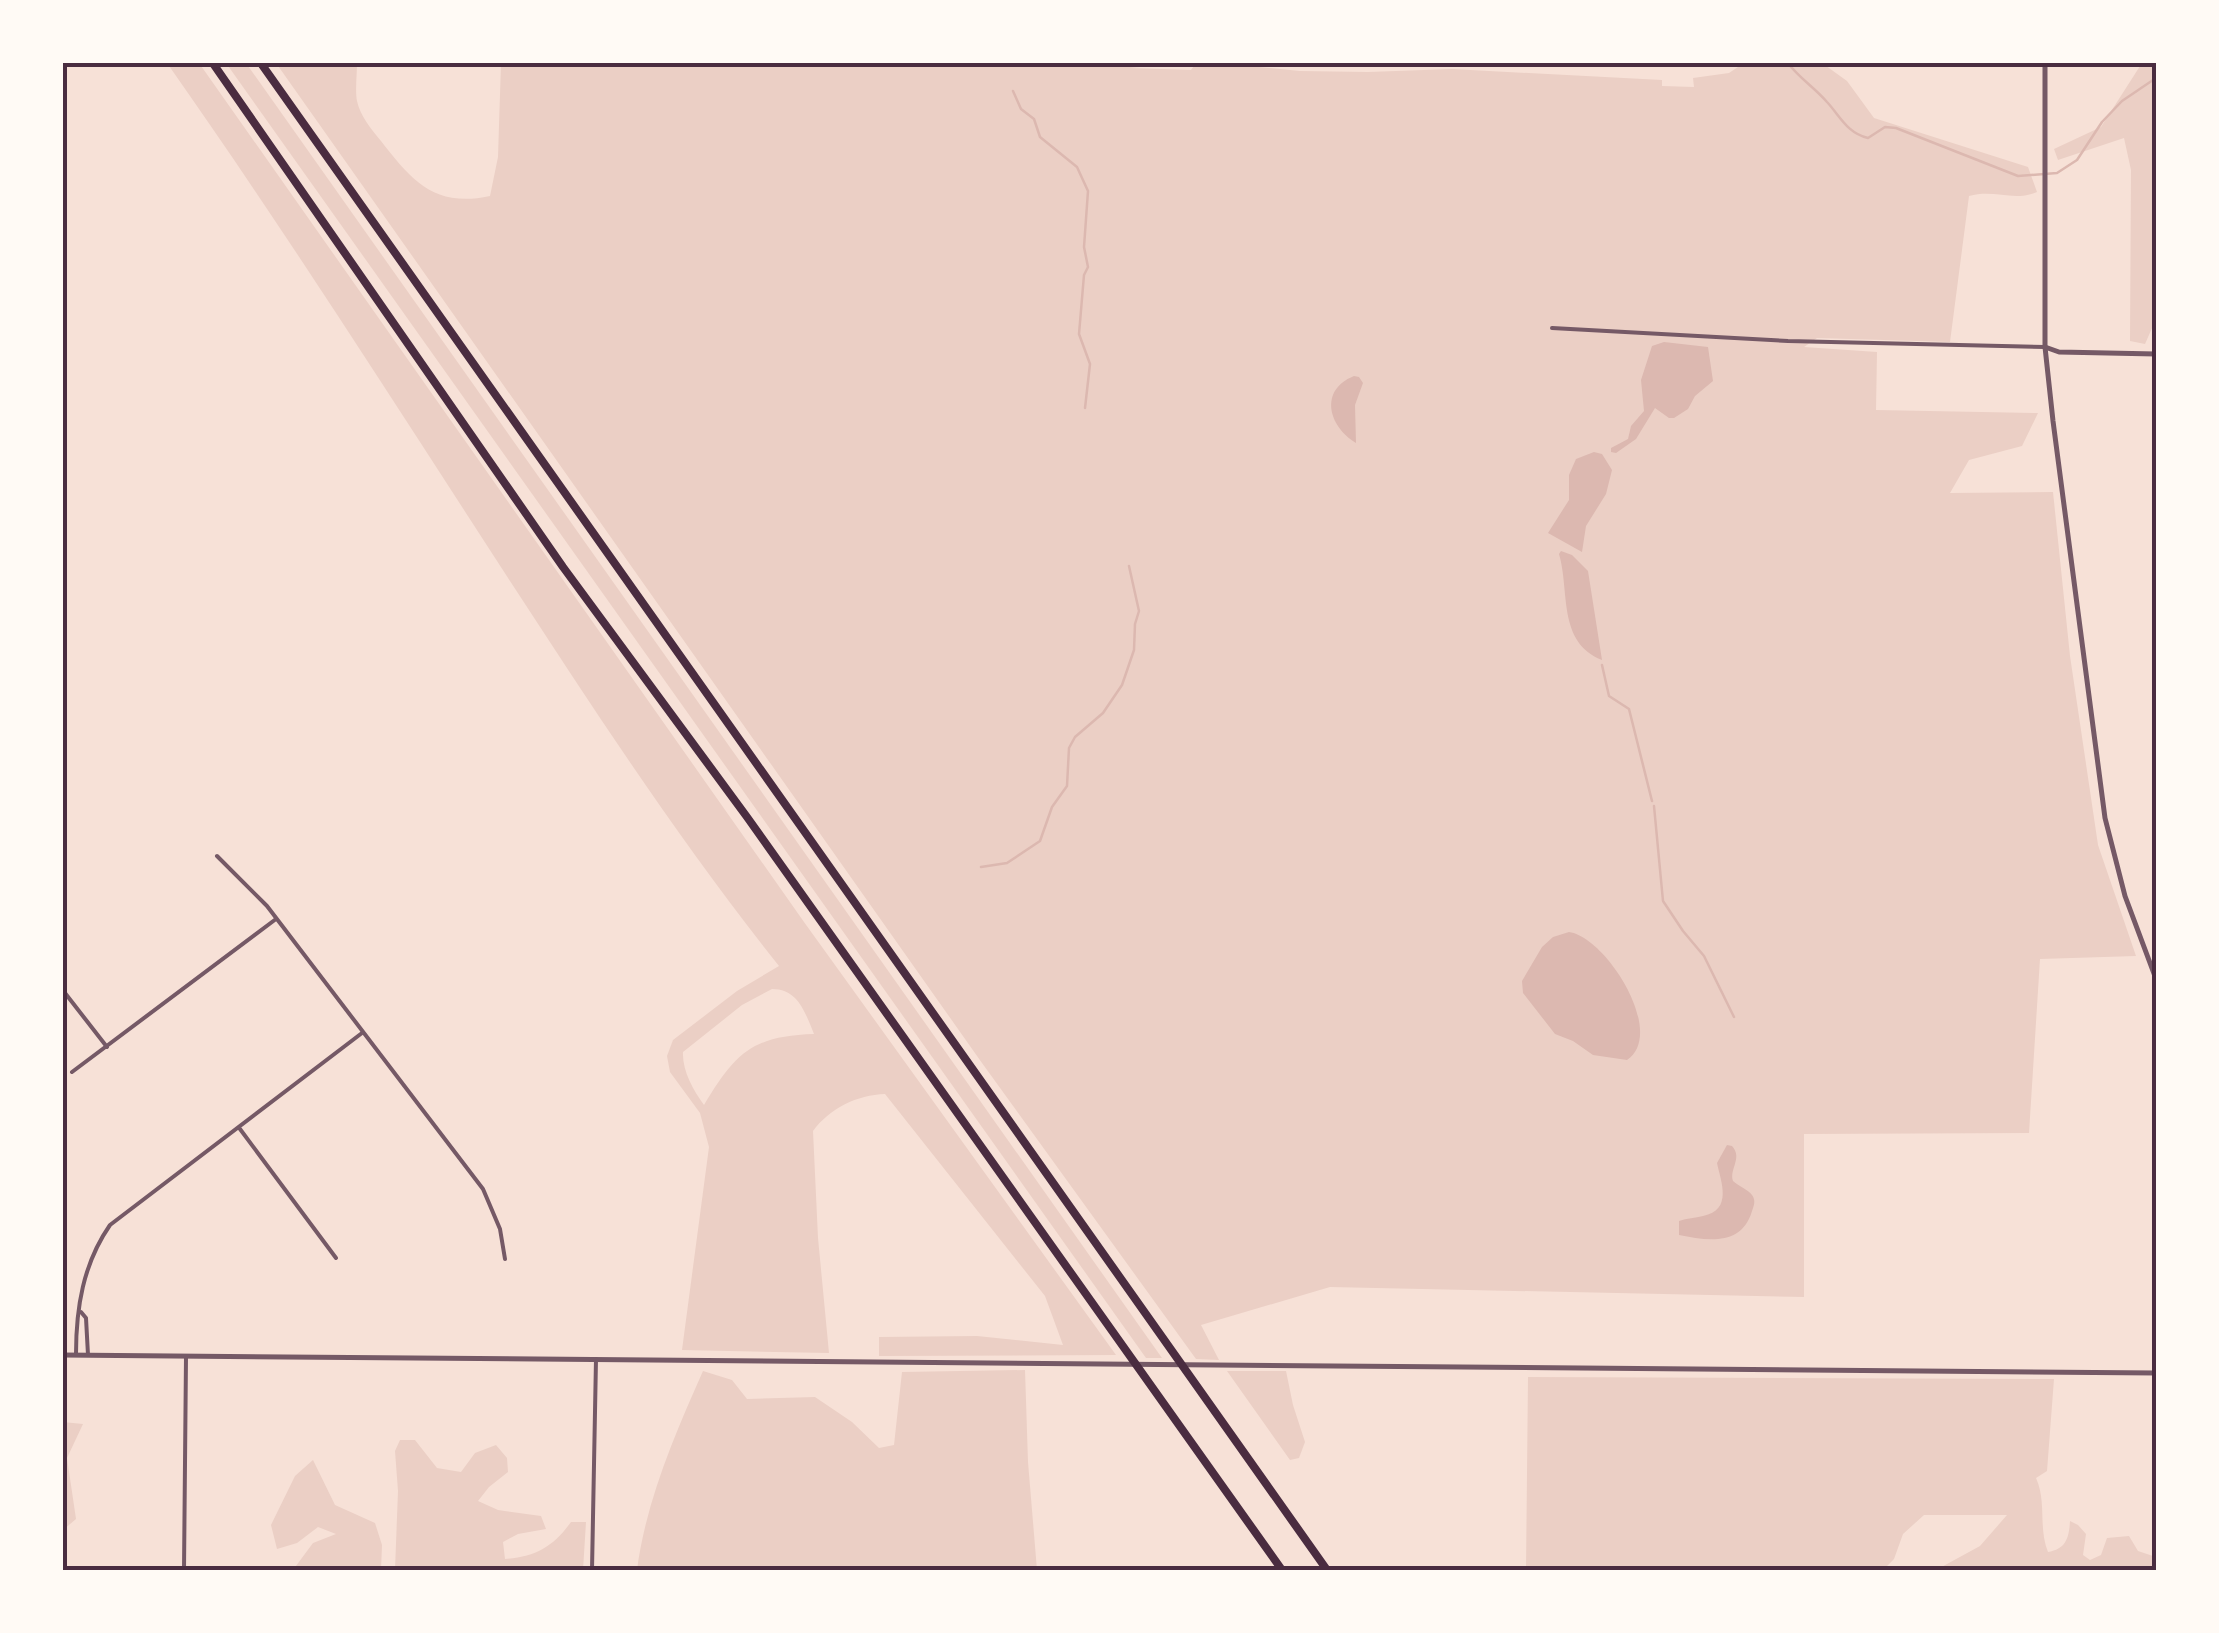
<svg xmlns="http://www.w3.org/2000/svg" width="2219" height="1633" font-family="'Open Sans',sans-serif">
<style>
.green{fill:#ebcfc5;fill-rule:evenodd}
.water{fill:#dcb8b0}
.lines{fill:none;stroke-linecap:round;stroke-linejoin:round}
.stream{stroke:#dcb8b0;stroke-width:2.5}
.minor{stroke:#755966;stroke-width:4}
.tertiary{stroke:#755966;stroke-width:5}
.motorway{stroke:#4a2c40;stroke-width:8}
.neatline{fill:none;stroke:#4a2c40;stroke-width:4}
</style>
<rect width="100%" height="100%" fill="#f7e1d7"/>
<g class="green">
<path d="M1154 62 1151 66 1130 68 1191 70 1194 66 1227 64 1300 71 1368 72 1452 69 1662 80V86L1694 87 1693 78 1729 73 1744 63H1822L1847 81 1874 118 2028 167 2037 192C2013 202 1995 189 1969 196L1950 342 1817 338 1804 347 1877 352 1876 410 2038 413 2022 446 1969 460 1950 493 2053 492 2070 656 2098 845 2136 956 2040 959 2029 1133 1804 1134V1297L1330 1287 1201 1325 1219 1360 1196 1359 982 1063 276 63H330L333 67 334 63H357C357 75 355 90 357 101 360 116 372 130 381 141 412 181 435 208 490 196L498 157 501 63Z"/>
<path d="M167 63H199L804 922 1116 1355 879 1356V1337L977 1336 1063 1345 1045 1296 885 1094C857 1095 830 1108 813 1131L818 1238 829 1353 682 1350 709 1147 700 1113 670 1072 667 1056 673 1040 737 991 779 966C681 843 596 713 510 581 397 407 286 232 167 63ZM772 989C798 989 805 1012 814 1034 751 1036 735 1054 704 1105 693 1090 682 1070 683 1052L742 1005Z"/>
<polygon points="226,63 246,63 1162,1358 1146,1358"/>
<polygon points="2142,63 2156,63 2156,319 2145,344 2130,341 2131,170 2124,138 2058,160 2054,149 2101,127"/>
<path d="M1025 1370 1028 1462 1037 1570H637C646 1501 675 1434 703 1371L732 1380 747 1399 815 1397 852 1422 879 1448 894 1445 902 1372Z"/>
<polygon points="1227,1371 1286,1371 1293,1405 1305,1442 1299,1458 1290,1460"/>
<path d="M1528 1377 2054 1379 2047 1471 2036 1478C2047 1503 2038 1527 2048 1552 2066 1549 2069 1538 2070 1521L2078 1525 2086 1534 2083 1555 2090 1560 2101 1555 2107 1538 2129 1536 2138 1551 2156 1557V1570H1936L1980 1546 2007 1515H1924L1903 1534 1894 1559 1883 1570H1526Z"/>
<polygon points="63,1422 83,1424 67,1458 76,1519 63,1530"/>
<path d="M400 1440H415L437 1468 461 1472 475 1453 496 1445 507 1458 508 1472 489 1487 478 1501 498 1510 541 1516 546 1529 518 1534 503 1542 505 1559C535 1557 553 1547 571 1522H586L583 1570H395L398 1491 395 1451Z"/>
<polygon points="313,1460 335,1505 375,1523 382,1545 381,1570 293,1570 313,1543 336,1534 318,1527 297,1543 277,1549 271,1525 295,1476"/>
</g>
<g class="water">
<polygon points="1664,342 1708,347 1713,381 1695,396 1688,409 1674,418 1669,418 1655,408 1636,439 1616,453 1611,452 1611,448 1628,439 1631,426 1644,411 1641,380 1652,346"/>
<path d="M1354 376 1359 377 1363 383 1355 405 1356 443C1328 426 1319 390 1354 376Z"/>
<polygon points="1594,452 1602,454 1612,470 1606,494 1586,526 1582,552 1548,533 1569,500 1569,475 1576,459"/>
<path d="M1561 551 1572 555 1588 571 1602 660C1557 642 1570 591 1559 554Z"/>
<path d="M1569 932C1606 937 1667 1033 1627 1060L1593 1055 1573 1041 1555 1034 1523 993 1522 981 1542 947 1553 937Z"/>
<path d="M1727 1145 1732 1146C1743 1158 1729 1169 1733 1181 1738 1186 1749 1190 1752 1195 1756 1200 1754 1206 1752 1211 1742 1246 1708 1241 1679 1235V1221C1687 1218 1695 1218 1703 1216 1733 1210 1721 1182 1717 1163Z"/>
</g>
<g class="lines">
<g class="stream">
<path d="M1787 62C1800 79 1814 87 1827 102 1840 116 1847 133 1868 138L1885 127 1896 128 2018 176 2057 173 2077 160 2102 122 2122 101 2156 78"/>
<polyline points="1013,91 1021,109 1034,119 1040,137 1077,167 1088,191 1084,247 1088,267 1084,275 1079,334 1090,364 1085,408"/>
<polyline points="1602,665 1609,696 1629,709 1652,801"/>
<polyline points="1654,806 1663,901 1683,931 1704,956 1734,1017"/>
<polyline points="981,867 1007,863 1040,841 1052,807 1067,786 1069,748 1075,737 1103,713 1122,685 1134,650 1135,624 1139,611 1129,566"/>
</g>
<g class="minor">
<polyline points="1552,328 1788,341 2045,347"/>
<polyline points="217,856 267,906 483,1189 500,1229 505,1259"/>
<polyline points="65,993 107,1047"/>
<polyline points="72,1072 276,919"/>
<polyline points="240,1129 336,1258"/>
<polyline points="81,1312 86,1318 88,1355"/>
<path d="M76 1354C76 1308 83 1264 110 1225L362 1033"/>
<polyline points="184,1570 186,1357"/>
<polyline points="592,1570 596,1359"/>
</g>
<g class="tertiary">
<polyline points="2045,62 2045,347 2053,421 2105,818 2125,896 2156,979"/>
<polyline points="2045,347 2059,352 2156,354"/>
<polyline points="62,1355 2156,1373"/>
</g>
<g class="motorway">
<polyline points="212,62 563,567 747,817 1282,1570"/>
<polyline points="260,62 1327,1570"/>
</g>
</g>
<rect width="2219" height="1633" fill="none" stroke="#fffaf5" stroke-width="130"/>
<rect x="65" y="65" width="2089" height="1503" class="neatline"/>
</svg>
